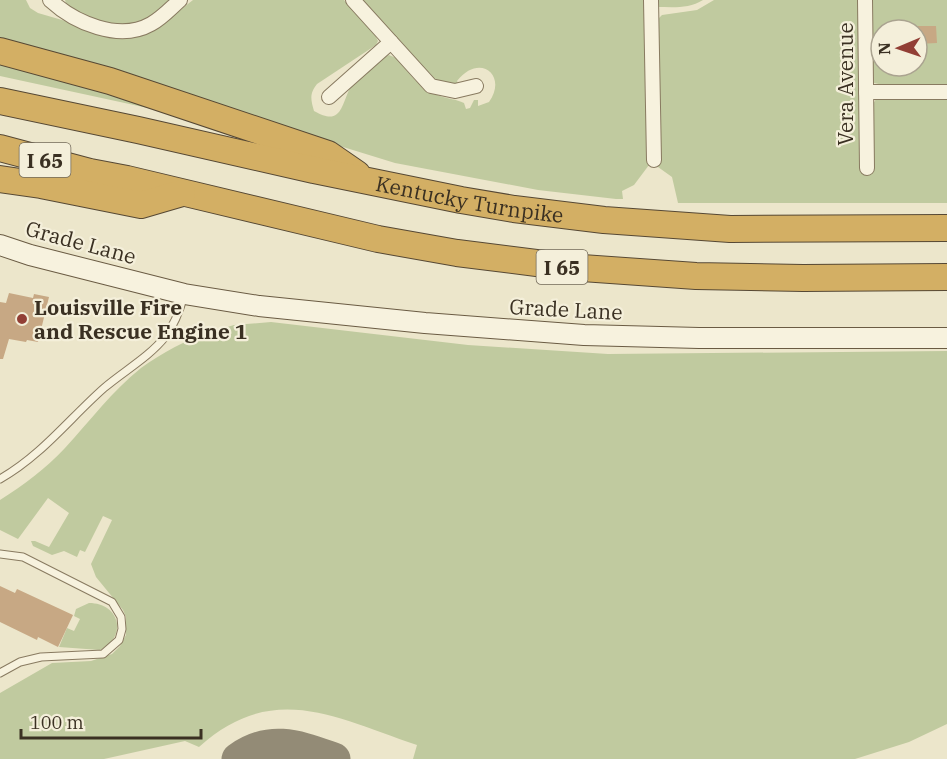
<svg xmlns="http://www.w3.org/2000/svg" width="947" height="759" font-family="'IBM Plex Serif',serif">
<style>
.green{fill:#c0ca9f;fill-rule:evenodd}
.lines{fill:none;stroke-linecap:round;stroke-linejoin:round}
.taxiway{stroke:#938b76;stroke-width:33}
.building{fill:#c7a884}
.lane-casing{stroke:#887a60;stroke-width:9}
.street-casing{stroke:#887a60;stroke-width:16}
.secondary-casing{stroke:#6a5b43;stroke-width:22}
.highway-casing{stroke:#564834;stroke-width:28}
.lane{stroke:#f7f2de;stroke-width:7}
.street{stroke:#f7f2de;stroke-width:14}
.secondary{stroke:#f7f2de;stroke-width:20}
.highway{stroke:#d3af64;stroke-width:26}
.poi-dot{fill:#923f35;stroke:#f4efda;stroke-width:2}
.labels{text-anchor:middle;dominant-baseline:central;stroke-width:4.5;stroke-linejoin:round;paint-order:stroke}
.shield{fill:#f4efda;stroke:#726959;stroke-width:1.5}
.shield-label{font-size:20px;font-weight:bold;fill:#3a3022}
.street-label{font-size:21px;fill:#3a3022;stroke:#f4efda}
.poi-label{font-size:21px;font-weight:bold;fill:#3a3022;stroke:#f4efda;text-anchor:start}
</style>
<rect width="100%" height="100%" fill="#ece6cb"/>
<g class="green">
<path d="M0 0H26L30 8 38 13 124 38 152 32 193 0H344L375 35 378 41 376 45 317 84C309 94 311 100 314 111 340 126 341 108 349 90 353 81 381 58 389 55L396 58C409 73 421 90 440 96 448 99 456 99 464 103L466 109 470 108 474 100H478V106L489 102C508 76 480 52 457 81L458 83 451 85 435 81 361 0H647L649 12V165L634 185 622 191 623 199H616L538 190 395 163 0 41Z"/>
<path d="M65 0H173C127 35 119 31 68 10Z"/>
<path d="M656 0H703C689 9 673 7 657 7Z"/>
<polygon points="714,0 859,0 861,171 870,171 872,106 876,99 947,97 947,203 678,203 672,177 658,167 656,21 662,15 697,10"/>
<path d="M869 0H947V87L897 88 874 83ZM881 30H917V66H881Z"/>
<polygon points="0,59 33,66 157,110 0,76"/>
<path d="M271 322 468 345 608 354 947 351V724L909 742 855 759H413L417 745C336 718 273 680 199 747L185 741 104 759H0V693L52 663 91 661 112 654 120 646 126 635V617L123 610 96 577 91 564 112 520 103 516 85 552 80 550 77 557 64 551 52 555 33 546 31 541H35L49 547 69 513 48 498 18 539 0 530V500C24 485 45 469 65 448 90 421 112 391 141 368 163 352 185 341 210 331L211 332 234 325Z"/>
<path d="M89 603C120 603 128 637 100 650L59 647 67 628 74 631 80 619 74 616 76 609Z"/>
</g>
<g class="lines">
<path class="taxiway" d="M238 759C271 735 299 747 334 759"/>
</g>
<g class="building">
<polygon points="917,26 936,26 937,43 917,44"/>
<polygon points="9,293 33,298 34,294 49,297 38,342 27,340 26,342 9,339 3,359 0,359 0,302 6,303"/>
<polygon points="0,586 15,593 17,589 73,615 58,647 38,637 37,640 0,622"/>
</g>
<g class="lines">
<defs>
<g id="lane">
<path d="M0 479C41 456 70 418 104 388 124 371 149 357 165 337 175 324 180 310 184 295"/>
<polyline points="0,554 23,557 112,602 121,617 122,629 119,640 103,654 41,657 20,662 0,673"/>
</g>
<g id="street">
<path d="M50 0C75 23 119 42 151 24 162 18 171 8 180 0"/>
<polyline points="353,0 431,86 455,91 476,86"/>
<polyline points="651,0 654,160"/>
<polyline points="865,0 867,168"/>
<polyline points="866,92 947,92"/>
<polyline points="329,97 391,42"/>
</g>
<polyline id="secondary" points="0,245 30,255 184,294 259,306 425,323 584,335 699,338 947,338"/>
<g id="highway">
<polyline points="0,51 110,81 328,154 357,174"/>
<path id="s1" d="M0 101 138 130 314 170 461 200 514 209 604 220 730 229 947 228"/>
<polyline points="0,148 90,172 127,179 378,239 457,253 568,267 696,276 803,278 947,277"/>
<polyline points="0,179 41,185 141,205 182,193"/>
</g>
</defs>
<use href="#lane" class="lane-casing"/>
<use href="#street" class="street-casing"/>
<use href="#secondary" class="secondary-casing"/>
<use href="#highway" class="highway-casing"/>
<use href="#lane" class="lane"/>
<use href="#street" class="street"/>
<use href="#secondary" class="secondary"/>
<use href="#highway" class="highway"/>
</g>
<circle class="poi-dot" cx="22" cy="319" r="6"/>
<g class="labels">
<g class="shield">
<rect x="19.5" y="143" width="51" height="34" rx="4.5"/>
<rect x="536.5" y="250" width="51" height="34" rx="4.5"/>
</g>
<g class="shield-label">
<text x="45" y="160">I 65</text>
<text x="562" y="267">I 65</text>
</g>
<g class="street-label">
<text transform="translate(845 84) rotate(-90)">Vera Avenue</text>
<text stroke="none"><textPath href="#s1" startOffset="480">Kentucky Turnpike</textPath></text>
<text transform="translate(81 242) rotate(15)">Grade Lane</text>
<text transform="translate(566 309) rotate(3)">Grade Lane</text>
</g>
<g class="poi-label">
<text x="34" y="307">Louisville Fire<tspan x="34" dy="24">and Rescue Engine 1</tspan></text>
</g>
</g>
<g transform="translate(899 48) rotate(268)"><circle r="28" fill="#f4efda" stroke="#aaa390" stroke-width="1.5"/>
<path d="M0-4.5L10 22L0 15L-10 22Z" fill="#923f35"/>
<text y="-9" font-size="16" font-weight="bold" text-anchor="middle" fill="#3a3022">N</text>
</g>
<path d="M21 729v9h180v-9" fill="none" stroke="#3a3022" stroke-width="3"/>
<text x="30" y="729" font-size="18" fill="#3a3022" stroke="#f4efda" stroke-width="4.5" paint-order="stroke">100 m</text>
</svg>
